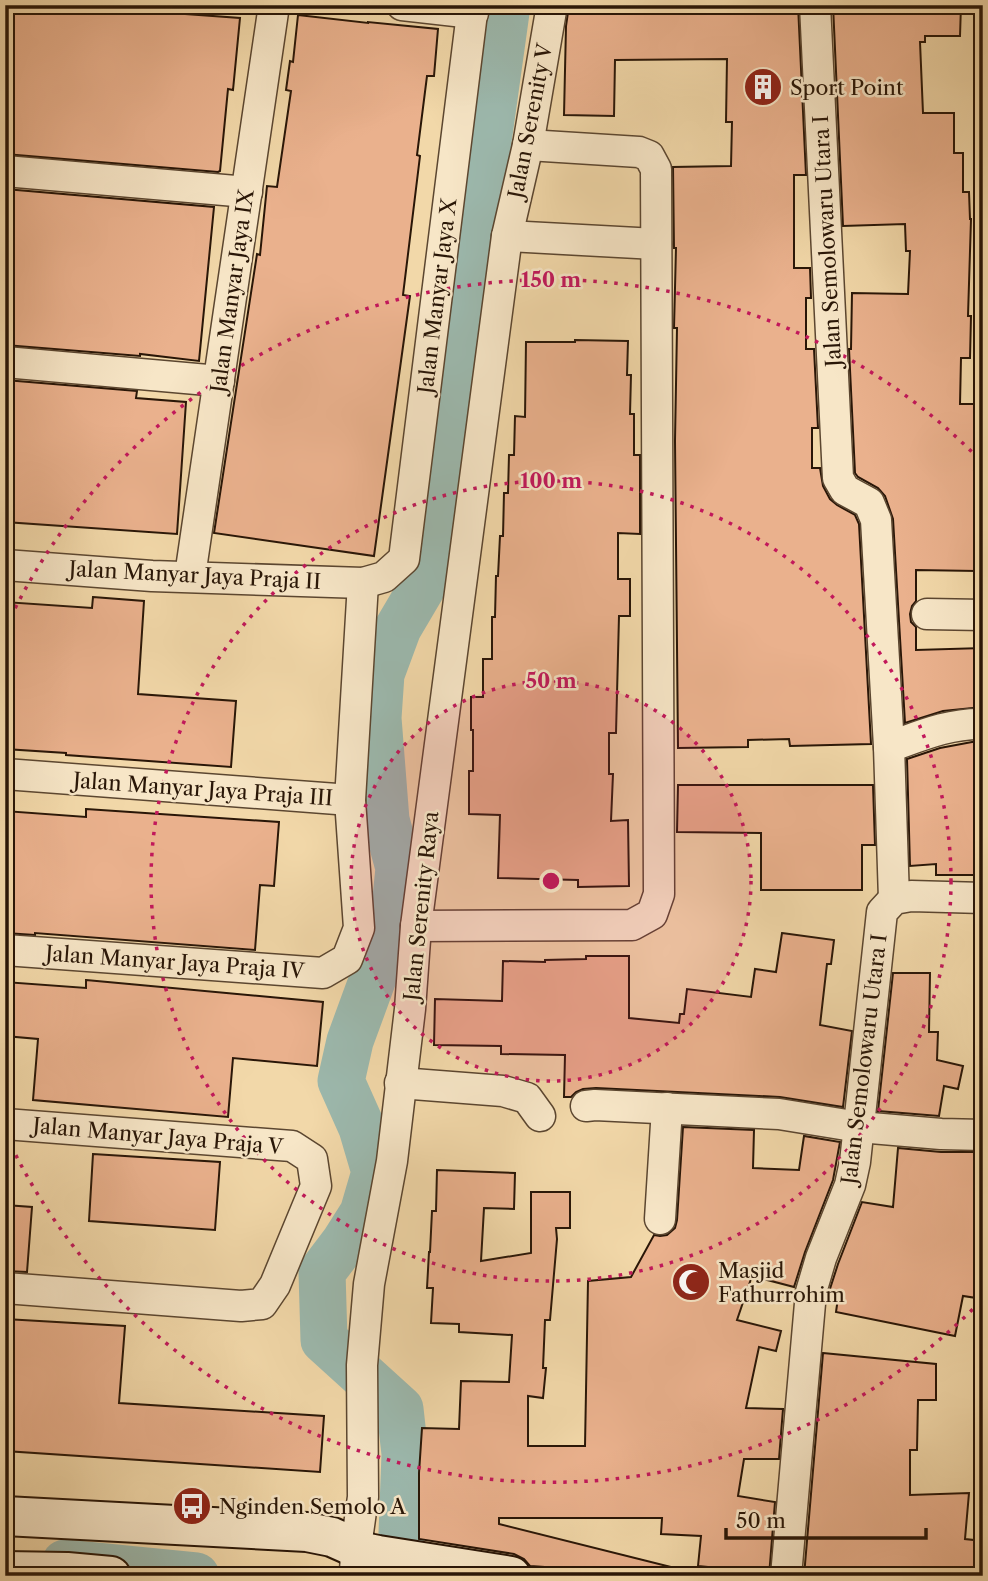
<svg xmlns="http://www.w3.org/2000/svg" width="988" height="1581" font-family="'Libre Caslon Text',serif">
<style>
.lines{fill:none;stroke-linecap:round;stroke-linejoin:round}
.river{stroke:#9cb9ae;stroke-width:47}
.building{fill:#eab18d;stroke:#291607;stroke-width:2}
.minor-casing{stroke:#5b4630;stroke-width:33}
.secondary-casing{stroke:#291607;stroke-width:42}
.minor{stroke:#f7e6c7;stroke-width:30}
.secondary{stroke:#f7e6c7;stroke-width:38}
.ring{fill:none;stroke:#c2185b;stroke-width:3.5;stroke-dasharray:3.5 7}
.labels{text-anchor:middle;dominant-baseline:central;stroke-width:5;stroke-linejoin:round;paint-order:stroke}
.poi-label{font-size:21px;fill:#291607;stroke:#f7e6c7;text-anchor:start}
.street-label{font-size:21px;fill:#291607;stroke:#f7e6c7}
.centre{fill:#c2185b;stroke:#f7e6c7;stroke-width:3.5}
.ring-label{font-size:21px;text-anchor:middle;font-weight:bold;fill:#c2185b;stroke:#f7e6c7;stroke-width:5;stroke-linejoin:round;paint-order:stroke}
</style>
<rect width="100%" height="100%" fill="#f2d8a9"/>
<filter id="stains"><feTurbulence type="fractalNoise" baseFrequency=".00286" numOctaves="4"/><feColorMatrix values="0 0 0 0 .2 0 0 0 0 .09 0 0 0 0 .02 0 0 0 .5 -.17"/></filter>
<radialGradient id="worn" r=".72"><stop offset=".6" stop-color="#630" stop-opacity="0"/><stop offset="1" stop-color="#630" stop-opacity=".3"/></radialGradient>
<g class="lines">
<g class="river">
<polyline points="402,1533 405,1454 400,1409 324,1340 322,1272 344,1243 363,1213 375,1172 362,1128 341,1081 350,1041 380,959 395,908 399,868 386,820 378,718 381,674 398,628 431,572 438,501 507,5"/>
<polyline points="65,1563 196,1576"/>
</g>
</g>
<g class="building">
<polygon points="72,5 110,5 185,14 240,18 233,90 228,89 220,171 218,172 5,154 5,10 36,13 36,11 71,14"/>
<polygon points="569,5 798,5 806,175 794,175 794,268 810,268 811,298 806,298 806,349 814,349 818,428 812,428 812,468 820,468 823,486 830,499 837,505 855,515 859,524 871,744 790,746 789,739 748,740 748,747 678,748 675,441 677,328 674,328 676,248 674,248 673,167 731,166 732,122 726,122 727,59 615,60 614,116 564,115 566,26"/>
<polygon points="833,5 961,5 960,36 925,36 925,42 920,42 923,113 954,113 954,153 963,153 963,192 969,192 970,219 971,219 968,316 971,316 970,358 961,358 960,404 978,404 978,428 976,428 974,470 982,471 980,511 977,511 977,571 916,570 916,601 912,606 910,614 911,622 916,627 916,650 983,648 983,707 943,711 905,723 893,519 885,496 878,488 858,477 855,473 849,349 851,349 852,293 908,294 910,251 906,251 905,224 843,226"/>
<polygon points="298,15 368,23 368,22 438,29 434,76 427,76 417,155 420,156 403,295 410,296 374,556 214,533 257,254 260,255 267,186 277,187 291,91 286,90 290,61 293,62"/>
<polygon points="5,189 214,207 199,361 140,354 140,356 5,345"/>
<polygon points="575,340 628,341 627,375 631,375 630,414 634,414 634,455 640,455 640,534 618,533 618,579 630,579 630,616 619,616 616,733 609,733 609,774 613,774 611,821 628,820 629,886 578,887 578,880 498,878 500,815 469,814 469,771 473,771 473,730 471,730 471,697 483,697 483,659 492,659 492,617 495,617 496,576 498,576 500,536 503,536 504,493 508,493 509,455 514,455 515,416 525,417 526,342 575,342"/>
<polygon points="5,380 137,391 136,398 186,402 177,534 5,522"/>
<polygon points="93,597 144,601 138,694 236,701 231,767 66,755 66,753 5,749 5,602 92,608"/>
<polygon points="972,742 983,742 982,875 936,875 936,864 910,866 907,759 940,748"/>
<polygon points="678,785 873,785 875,845 862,845 862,890 761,890 761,833 677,832"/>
<polygon points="86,809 279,822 274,886 260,885 255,950 35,933 35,935 5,933 5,811 86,817"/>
<polygon points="782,933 834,940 831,964 827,964 820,1025 852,1031 843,1107 780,1097 596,1088 583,1089 576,1092 571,1097 564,1097 565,1055 501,1054 501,1046 434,1045 435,999 502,1001 503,961 545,962 545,960 586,959 586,956 629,956 629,1018 679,1023 680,1014 684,1014 687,989 751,997 755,969 776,972"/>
<polygon points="893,973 930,973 929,1032 938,1032 937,1060 963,1066 958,1089 944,1086 939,1116 878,1111"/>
<polygon points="86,980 323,1002 317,1066 233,1058 228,1117 33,1100 38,1039 5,1036 5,982 86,988"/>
<polygon points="683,1127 754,1130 753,1168 799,1170 804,1136 840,1142 833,1180 805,1252 794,1287 752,1276 737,1320 781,1331 776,1351 759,1347 746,1408 783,1409 779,1459 744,1459 738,1496 775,1502 769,1576 726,1576 727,1569 698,1566 701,1536 661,1534 662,1518 499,1518 499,1524 675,1568 674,1576 587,1576 564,1569 544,1569 544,1567 530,1566 524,1559 514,1554 419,1539 419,1473 422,1428 459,1429 461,1381 509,1382 512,1335 459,1332 459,1324 431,1323 433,1288 427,1288 429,1252 430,1252 432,1211 436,1211 437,1170 515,1173 514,1209 484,1208 481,1261 531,1253 531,1192 570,1192 570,1228 556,1228 557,1239 550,1320 545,1320 543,1368 546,1368 543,1398 528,1396 528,1446 585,1446 588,1281 631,1277 654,1235 660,1236 667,1235 675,1228 677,1220"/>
<polygon points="898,1148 941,1152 983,1152 983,1299 963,1296 955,1336 836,1312 838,1298 828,1295 838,1264 862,1202 893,1207"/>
<polygon points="93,1154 220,1162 215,1230 89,1221"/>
<polygon points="5,1205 32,1207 27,1272 5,1271"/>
<polygon points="5,1319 125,1326 119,1403 324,1416 320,1472 5,1451"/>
<polygon points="823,1353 936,1364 936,1400 918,1400 917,1450 910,1450 910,1495 969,1493 965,1539 983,1541 983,1576 804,1576"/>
</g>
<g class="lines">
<defs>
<g id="minor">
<polyline points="402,5 473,13"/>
<polyline points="815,5 838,478 845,490 869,503 876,520 889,747 894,899"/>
<polyline points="5,171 247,192"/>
<polyline points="507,236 656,244"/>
<polyline points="5,362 219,381"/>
<polyline points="5,565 152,576 363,583 384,577 404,559 473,5"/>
<polyline points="190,576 274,5"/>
<polyline points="927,614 983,615"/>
<path d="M889 747C920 736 949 723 983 724"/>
<polyline points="5,774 350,800"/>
<polyline points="416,926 632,925 652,914 659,894 656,169 649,156 639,152 528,145"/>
<polyline points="5,950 323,973 347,959 359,928 350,800 363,583"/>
<polyline points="400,1083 503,1091 527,1098 540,1116"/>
<polyline points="586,1106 595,1105 779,1114 859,1127 941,1134 983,1135"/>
<polyline points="5,1124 292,1146 312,1159 316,1186 275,1285 262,1304 241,1306 5,1288"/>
<polyline points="660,1219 667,1108"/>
<polyline points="355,1576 356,1547 363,1497 362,1365 369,1284 392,1161 410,1009 416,926 507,236 528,145 552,5"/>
<polyline points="786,1576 811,1292 821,1258 850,1185 855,1162 882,912 894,899 911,896 983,898"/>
</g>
<g id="secondary">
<polyline points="5,1516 307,1532 332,1537 368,1553 378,1555 511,1576"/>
<polyline points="5,1571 67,1572 111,1576"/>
</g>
</defs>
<use href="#minor" class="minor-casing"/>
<use href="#secondary" class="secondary-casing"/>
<use href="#minor" class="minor"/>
<use href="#secondary" class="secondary"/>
</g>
<circle cx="551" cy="881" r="200" fill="#c2185b" fill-opacity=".12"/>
<g class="ring">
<circle cx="551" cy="881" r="200"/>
<circle cx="551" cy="881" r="400"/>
<path d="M980 1302A601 601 0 0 1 6 1135M6 627A601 601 0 0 1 980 460"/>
</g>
<defs>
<symbol id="building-disc" viewBox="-11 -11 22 22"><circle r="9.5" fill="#8f2418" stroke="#f7e6c7"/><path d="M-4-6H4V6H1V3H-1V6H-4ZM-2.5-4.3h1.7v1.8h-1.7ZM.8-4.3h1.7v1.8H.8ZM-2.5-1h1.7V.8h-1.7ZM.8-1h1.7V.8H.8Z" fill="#fff"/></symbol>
<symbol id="mosque-disc" viewBox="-11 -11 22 22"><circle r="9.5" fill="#8f2418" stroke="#f7e6c7"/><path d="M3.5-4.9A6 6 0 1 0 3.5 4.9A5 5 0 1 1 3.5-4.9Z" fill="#fff"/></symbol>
<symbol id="bus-disc" viewBox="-11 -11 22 22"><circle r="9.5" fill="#8f2418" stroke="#f7e6c7"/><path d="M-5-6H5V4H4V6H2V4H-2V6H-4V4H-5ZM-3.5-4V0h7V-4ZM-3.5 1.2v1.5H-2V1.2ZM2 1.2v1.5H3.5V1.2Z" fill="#fff"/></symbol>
</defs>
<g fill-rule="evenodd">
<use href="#building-disc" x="741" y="65" width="44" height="44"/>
<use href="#mosque-disc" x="669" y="1260" width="44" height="44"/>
<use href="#bus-disc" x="170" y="1484" width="44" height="44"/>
</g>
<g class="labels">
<g class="poi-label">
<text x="790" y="87">Sport Point</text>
<text x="718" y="1270">Masjid<tspan x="718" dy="24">Fathurrohim</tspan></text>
<text x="219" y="1506">Nginden Semolo A</text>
</g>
<g class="street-label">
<text transform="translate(530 121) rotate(-79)">Jalan Serenity V</text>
<text transform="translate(827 241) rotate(-93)">Jalan Semolowaru Utara I</text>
<text transform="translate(232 291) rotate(-82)">Jalan Manyar Jaya IX</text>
<text transform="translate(437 296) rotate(-83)">Jalan Manyar Jaya X</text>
<text transform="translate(195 575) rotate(3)">Jalan Manyar Jaya Praja II</text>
<text transform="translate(203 789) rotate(4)">Jalan Manyar Jaya Praja III</text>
<text transform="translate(421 906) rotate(-84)">Jalan Serenity Raya</text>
<text transform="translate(175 962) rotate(4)">Jalan Manyar Jaya Praja IV</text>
<text transform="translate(864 1059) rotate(-83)">Jalan Semolowaru Utara I</text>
<text transform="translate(158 1136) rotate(5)">Jalan Manyar Jaya Praja V</text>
</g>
</g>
<circle cx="551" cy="881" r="10" class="centre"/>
<g class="ring-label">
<text x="551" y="287">150 m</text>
<text x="551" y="488">100 m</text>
<text x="551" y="688">50 m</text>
</g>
<rect width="988" height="1581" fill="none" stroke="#f2d8a9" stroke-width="28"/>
<rect x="7" y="7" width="974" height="1567" fill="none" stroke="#291607" stroke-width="3.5"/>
<rect x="14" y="14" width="960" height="1553" fill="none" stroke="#291607" stroke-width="2"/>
<path d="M726 1528v10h200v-10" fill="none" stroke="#291607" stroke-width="3.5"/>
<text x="736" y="1528" font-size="21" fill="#291607" stroke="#f7e6c7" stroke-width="5" paint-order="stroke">50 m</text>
<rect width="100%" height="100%" filter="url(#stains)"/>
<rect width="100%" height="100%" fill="url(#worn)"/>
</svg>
